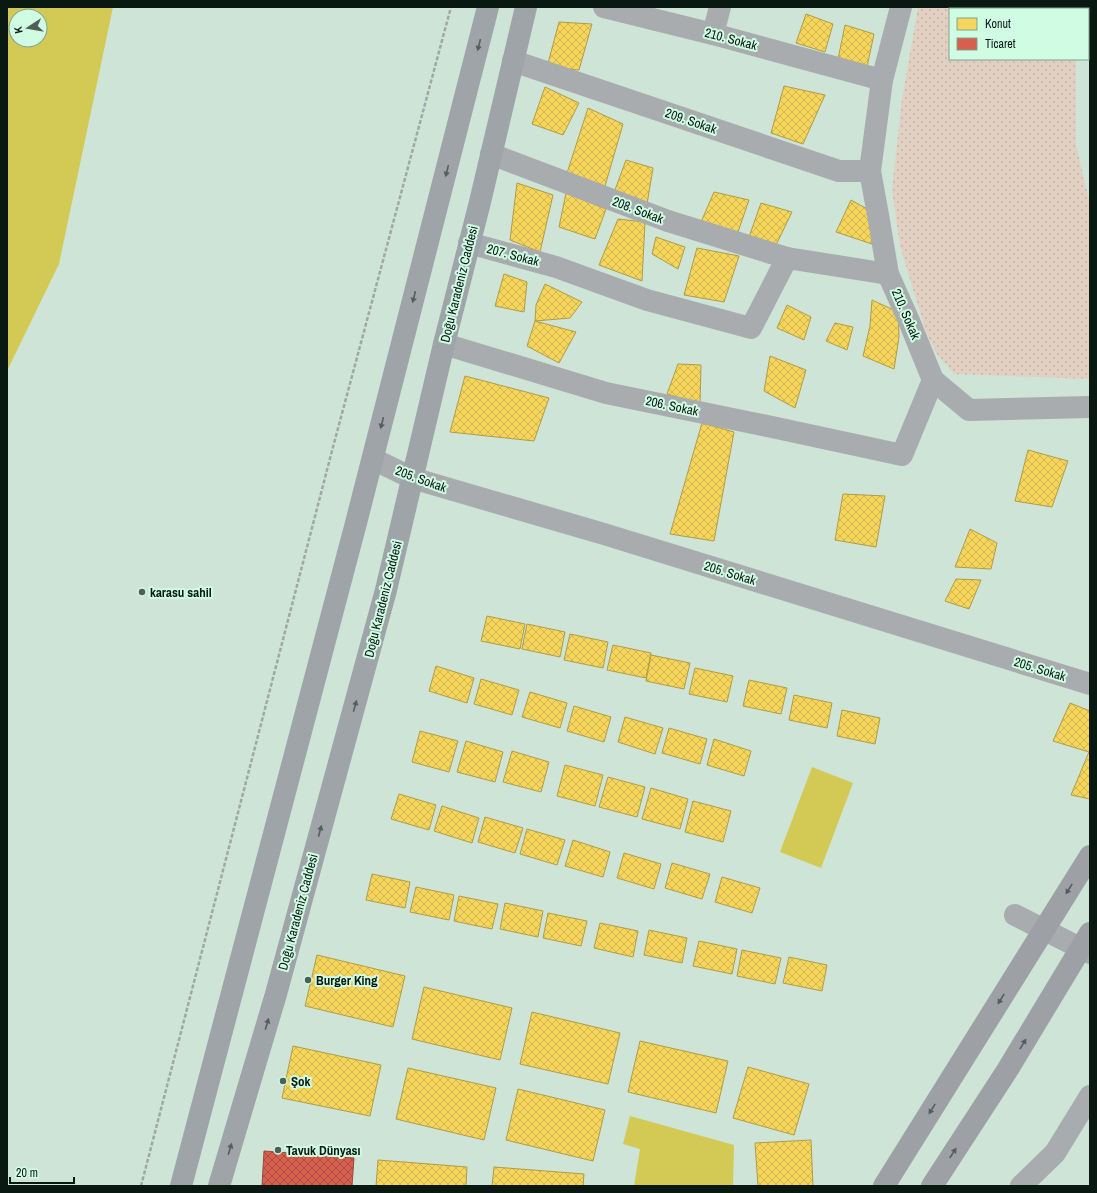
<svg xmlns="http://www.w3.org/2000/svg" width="1097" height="1193" font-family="'Archivo Narrow',sans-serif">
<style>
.grass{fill:url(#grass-dots)}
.water{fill:#d3ca56;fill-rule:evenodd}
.homes{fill:url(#homes-cross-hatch);stroke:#af9d46}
.shops{fill:url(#shops-cross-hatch);stroke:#984b3b}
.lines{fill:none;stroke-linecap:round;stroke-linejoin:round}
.path{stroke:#9fa8a5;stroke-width:2.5;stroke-dasharray:4 2;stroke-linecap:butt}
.minor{stroke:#a8acaf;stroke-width:22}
.secondary{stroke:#9da1a6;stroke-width:22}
.primary{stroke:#9ea4a7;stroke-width:22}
.oneway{fill:#545e5c}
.oneway2{fill:#535d5c}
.poi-dot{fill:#4e6056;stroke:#d0fce3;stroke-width:1.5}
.labels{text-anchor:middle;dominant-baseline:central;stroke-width:4;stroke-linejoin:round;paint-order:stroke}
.street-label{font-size:13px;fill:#091911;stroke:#d0fce3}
.poi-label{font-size:13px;font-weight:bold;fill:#091911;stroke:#d0fce3;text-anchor:start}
</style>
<defs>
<pattern id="grass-dots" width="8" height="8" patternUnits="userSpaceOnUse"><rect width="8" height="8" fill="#e2d1c2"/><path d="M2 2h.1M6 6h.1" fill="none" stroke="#c1b3a6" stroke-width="1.8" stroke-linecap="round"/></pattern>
<pattern id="homes-cross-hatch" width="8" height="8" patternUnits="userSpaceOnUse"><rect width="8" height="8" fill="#f6d55c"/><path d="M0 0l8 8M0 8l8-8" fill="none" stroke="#d2b64f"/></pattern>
<pattern id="shops-cross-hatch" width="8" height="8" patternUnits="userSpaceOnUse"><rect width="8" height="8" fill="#d6604d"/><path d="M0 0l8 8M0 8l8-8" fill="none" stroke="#ac4e3f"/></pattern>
</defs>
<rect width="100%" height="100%" fill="#cde4d7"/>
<polygon class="grass" points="918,7 1077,7 1077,9 950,9 950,59 1076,59 1076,145 1090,204 1090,379 954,374 936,353 926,332 900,246 892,190 902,99"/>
<g class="water">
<path d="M7 7H113L59 264 7 371ZM16 16H40V40H16Z"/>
<polygon points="812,767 853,783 821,868 780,852"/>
<polygon points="630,1116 734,1145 733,1186 634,1186 640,1149 623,1144"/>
</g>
<g class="homes">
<polygon points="806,14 833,24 825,52 796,43"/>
<polygon points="559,22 592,24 579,70 547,67"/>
<polygon points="845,25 874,34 867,67 838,59"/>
<polygon points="784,86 825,95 803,144 771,133"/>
<polygon points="545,87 579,103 563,135 532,124"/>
<polygon points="588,108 623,124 605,186 567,173"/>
<polygon points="626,160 653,168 647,204 615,190"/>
<polygon points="517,183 553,195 540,252 510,240"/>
<polygon points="714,192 749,200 738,232 701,222"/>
<polygon points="566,193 606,209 595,239 559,227"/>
<polygon points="851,200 869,210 872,244 836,232"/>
<polygon points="761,203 792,212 776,245 749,237"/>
<polygon points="618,219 645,222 642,281 599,265"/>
<polygon points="656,237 685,247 678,269 652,254"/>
<polygon points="697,248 739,256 724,302 684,295"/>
<polygon points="504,274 527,282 524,312 495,306"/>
<polygon points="545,284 582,302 570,318 535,321 536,305"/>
<polygon points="872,300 898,312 899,337 894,369 863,356 870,326"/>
<polygon points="787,305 811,317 804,340 777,328"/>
<polygon points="535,321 576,332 559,363 527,346"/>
<polygon points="835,323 853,327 847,350 826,341"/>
<polygon points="770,356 806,370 795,408 764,391"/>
<polygon points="678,364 701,365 700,404 667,394"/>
<polygon points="465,376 549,398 534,441 450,432"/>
<polygon points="702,423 734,432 714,541 670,534"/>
<polygon points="1028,450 1068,461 1052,507 1015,501"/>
<polygon points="843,494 885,496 876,547 835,540"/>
<polygon points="970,529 997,543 991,569 955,567"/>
<polygon points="956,579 981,580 969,609 945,601"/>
<polygon points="487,616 525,624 520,649 481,641"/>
<polygon points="527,624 565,632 560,657 522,649"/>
<polygon points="570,634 608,642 603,668 564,660"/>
<polygon points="613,645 651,653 646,678 607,670"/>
<polygon points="651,655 690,663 684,689 646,681"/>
<polygon points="436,666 474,678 467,703 429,691"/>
<polygon points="695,668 733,676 727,702 689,694"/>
<polygon points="481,679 519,690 512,715 474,704"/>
<polygon points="749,680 787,688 781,714 743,706"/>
<polygon points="530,692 567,703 560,728 522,717"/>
<polygon points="794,695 832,703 827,728 789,720"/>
<polygon points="1070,703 1090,711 1090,799 1071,795 1089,752 1053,741"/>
<polygon points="574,706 611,717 604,742 567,731"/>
<polygon points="842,710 880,718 875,744 837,736"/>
<polygon points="625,717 663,728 655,754 618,742"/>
<polygon points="669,728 707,739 700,764 662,753"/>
<polygon points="420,731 458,741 449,772 412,762"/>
<polygon points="714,739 751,751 744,776 707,765"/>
<polygon points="466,741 503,752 495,782 457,772"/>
<polygon points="512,751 549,762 541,792 503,782"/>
<polygon points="565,765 603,775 595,806 557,796"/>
<polygon points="608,777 645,787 637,817 599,807"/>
<polygon points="651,788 688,799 680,829 642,819"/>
<polygon points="399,794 436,805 429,830 391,819"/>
<polygon points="693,801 731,811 723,842 685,832"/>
<polygon points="442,806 479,818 472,843 434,831"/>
<polygon points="485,817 523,828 515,853 478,842"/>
<polygon points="527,829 565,840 557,865 520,854"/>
<polygon points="573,840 610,852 603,877 565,866"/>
<polygon points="624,853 661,864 654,889 617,878"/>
<polygon points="672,863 710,874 702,899 665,888"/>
<polygon points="372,874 410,882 405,908 366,900"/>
<polygon points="722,877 760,888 752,913 715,902"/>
<polygon points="416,887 454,895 449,920 410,912"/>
<polygon points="459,896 498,904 492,929 454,921"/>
<polygon points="505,903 543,911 538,937 500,929"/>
<polygon points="548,913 587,921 581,946 543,938"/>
<polygon points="600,923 638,931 633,957 594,948"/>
<polygon points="649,930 687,938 682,963 644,955"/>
<polygon points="699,941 737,949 732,974 693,966"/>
<polygon points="742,950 781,958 775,984 737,976"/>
<polygon points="317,955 405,976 393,1027 305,1006"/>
<polygon points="789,957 827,965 822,991 783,983"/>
<polygon points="424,987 512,1008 500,1060 412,1039"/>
<polygon points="532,1012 620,1033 608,1084 520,1064"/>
<polygon points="640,1041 728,1061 716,1113 628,1092"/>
<polygon points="293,1046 381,1065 370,1116 282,1098"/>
<polygon points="748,1067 809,1084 794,1135 733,1118"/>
<polygon points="408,1068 496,1088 484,1140 396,1119"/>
<polygon points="518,1089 605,1110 593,1161 506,1140"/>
<polygon points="811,1140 813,1186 758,1186 755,1143"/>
<polygon points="378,1160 467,1167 466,1186 376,1186"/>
<polygon points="494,1167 584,1174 583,1186 492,1186"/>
</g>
<polygon class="shops" points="264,1151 354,1158 352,1186 262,1186"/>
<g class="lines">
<polyline class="path" points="141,1186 333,447 451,7"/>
<g class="minor">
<polyline points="604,7 713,34 882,80"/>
<polyline points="901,7 882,80 870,171 878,215 888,274 909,321 933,380 969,410 1090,407"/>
<polyline points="713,34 720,7"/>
<polyline points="513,61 839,171 870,171"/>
<polyline points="491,154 668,221 787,258"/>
<polyline points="469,243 556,267 647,300 751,328 787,258 888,274"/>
<polyline points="444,344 606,393 772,427 902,455 933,380"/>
<polyline points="373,459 412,478 604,534 1090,684"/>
<polyline points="1015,915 1090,953"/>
<polyline points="1021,1186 1055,1153 1090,1096"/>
</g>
<g class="secondary">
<polyline points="884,1186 1090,856"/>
<polyline points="932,1186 1008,1069 1090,933"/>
</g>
<g class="primary">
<polyline points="181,1186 356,523 488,7"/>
<polyline points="219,1186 276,994 386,590 444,344 480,202 526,7"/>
</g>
</g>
<defs><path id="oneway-solid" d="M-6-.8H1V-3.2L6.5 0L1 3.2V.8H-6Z"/></defs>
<g class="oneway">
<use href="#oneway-solid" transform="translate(479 45) rotate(104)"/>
<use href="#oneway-solid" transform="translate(447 171) rotate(104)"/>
<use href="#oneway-solid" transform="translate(414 297) rotate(104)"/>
<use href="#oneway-solid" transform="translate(382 423) rotate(104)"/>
<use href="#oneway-solid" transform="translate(355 706) rotate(-75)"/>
<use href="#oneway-solid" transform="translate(320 831) rotate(-75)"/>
<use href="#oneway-solid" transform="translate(267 1024) rotate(-73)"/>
<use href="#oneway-solid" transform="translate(230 1149) rotate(-73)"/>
</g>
<g class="oneway2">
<use href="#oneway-solid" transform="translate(1069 889) rotate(122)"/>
<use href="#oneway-solid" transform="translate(1001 999) rotate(122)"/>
<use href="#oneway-solid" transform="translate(1023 1044) rotate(-59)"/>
<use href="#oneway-solid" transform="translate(932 1109) rotate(122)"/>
<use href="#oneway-solid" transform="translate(953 1153) rotate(-57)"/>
</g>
<g class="poi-dot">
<circle cx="142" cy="592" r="4"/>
<circle cx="308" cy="980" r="4"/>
<circle cx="283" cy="1081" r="4"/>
<circle cx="278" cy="1150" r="4"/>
</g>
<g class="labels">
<g class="street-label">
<text transform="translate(731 39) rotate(15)">210. Sokak</text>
<text transform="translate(691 121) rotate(19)">209. Sokak</text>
<text transform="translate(638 210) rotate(21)">208. Sokak</text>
<text transform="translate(513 255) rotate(15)">207. Sokak</text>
<text transform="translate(459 284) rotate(-76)">Doğu Karadeniz Caddesi</text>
<text transform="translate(906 314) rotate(67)">210. Sokak</text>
<text transform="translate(672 406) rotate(12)">206. Sokak</text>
<text transform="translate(421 479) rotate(20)">205. Sokak</text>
<text transform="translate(730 573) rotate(17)">205. Sokak</text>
<text transform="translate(383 599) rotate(-76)">Doğu Karadeniz Caddesi</text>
<text transform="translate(1040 669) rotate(17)">205. Sokak</text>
<text transform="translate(298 912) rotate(-75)">Doğu Karadeniz Caddesi</text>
</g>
<g class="poi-label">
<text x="150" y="592">karasu sahil</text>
<text x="316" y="980">Burger King</text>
<text x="291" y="1081">Şok</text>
<text x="286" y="1150">Tavuk Dünyası</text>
</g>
</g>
<rect width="1097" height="1193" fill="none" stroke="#091911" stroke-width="16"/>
<rect x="949" y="8" width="140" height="52" fill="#d0fce3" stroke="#80a18f"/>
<rect x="957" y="18" width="20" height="12" fill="#f6d55c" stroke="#80a18f"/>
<text x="985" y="28" font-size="12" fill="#091911">Konut</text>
<rect x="957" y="38" width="20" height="12" fill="#d6604d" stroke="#80a18f"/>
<text x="985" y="48" font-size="12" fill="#091911">Ticaret</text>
<g transform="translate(28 28) rotate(258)"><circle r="19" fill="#d0fce3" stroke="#80a18f"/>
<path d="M0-3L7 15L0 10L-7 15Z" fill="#4e6056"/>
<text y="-6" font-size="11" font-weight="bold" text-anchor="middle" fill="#091911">K</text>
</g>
<path d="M10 1177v6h64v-6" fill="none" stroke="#091911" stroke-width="2"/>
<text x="16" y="1177" font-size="12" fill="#091911" stroke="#d0fce3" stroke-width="3" paint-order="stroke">20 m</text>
</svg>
